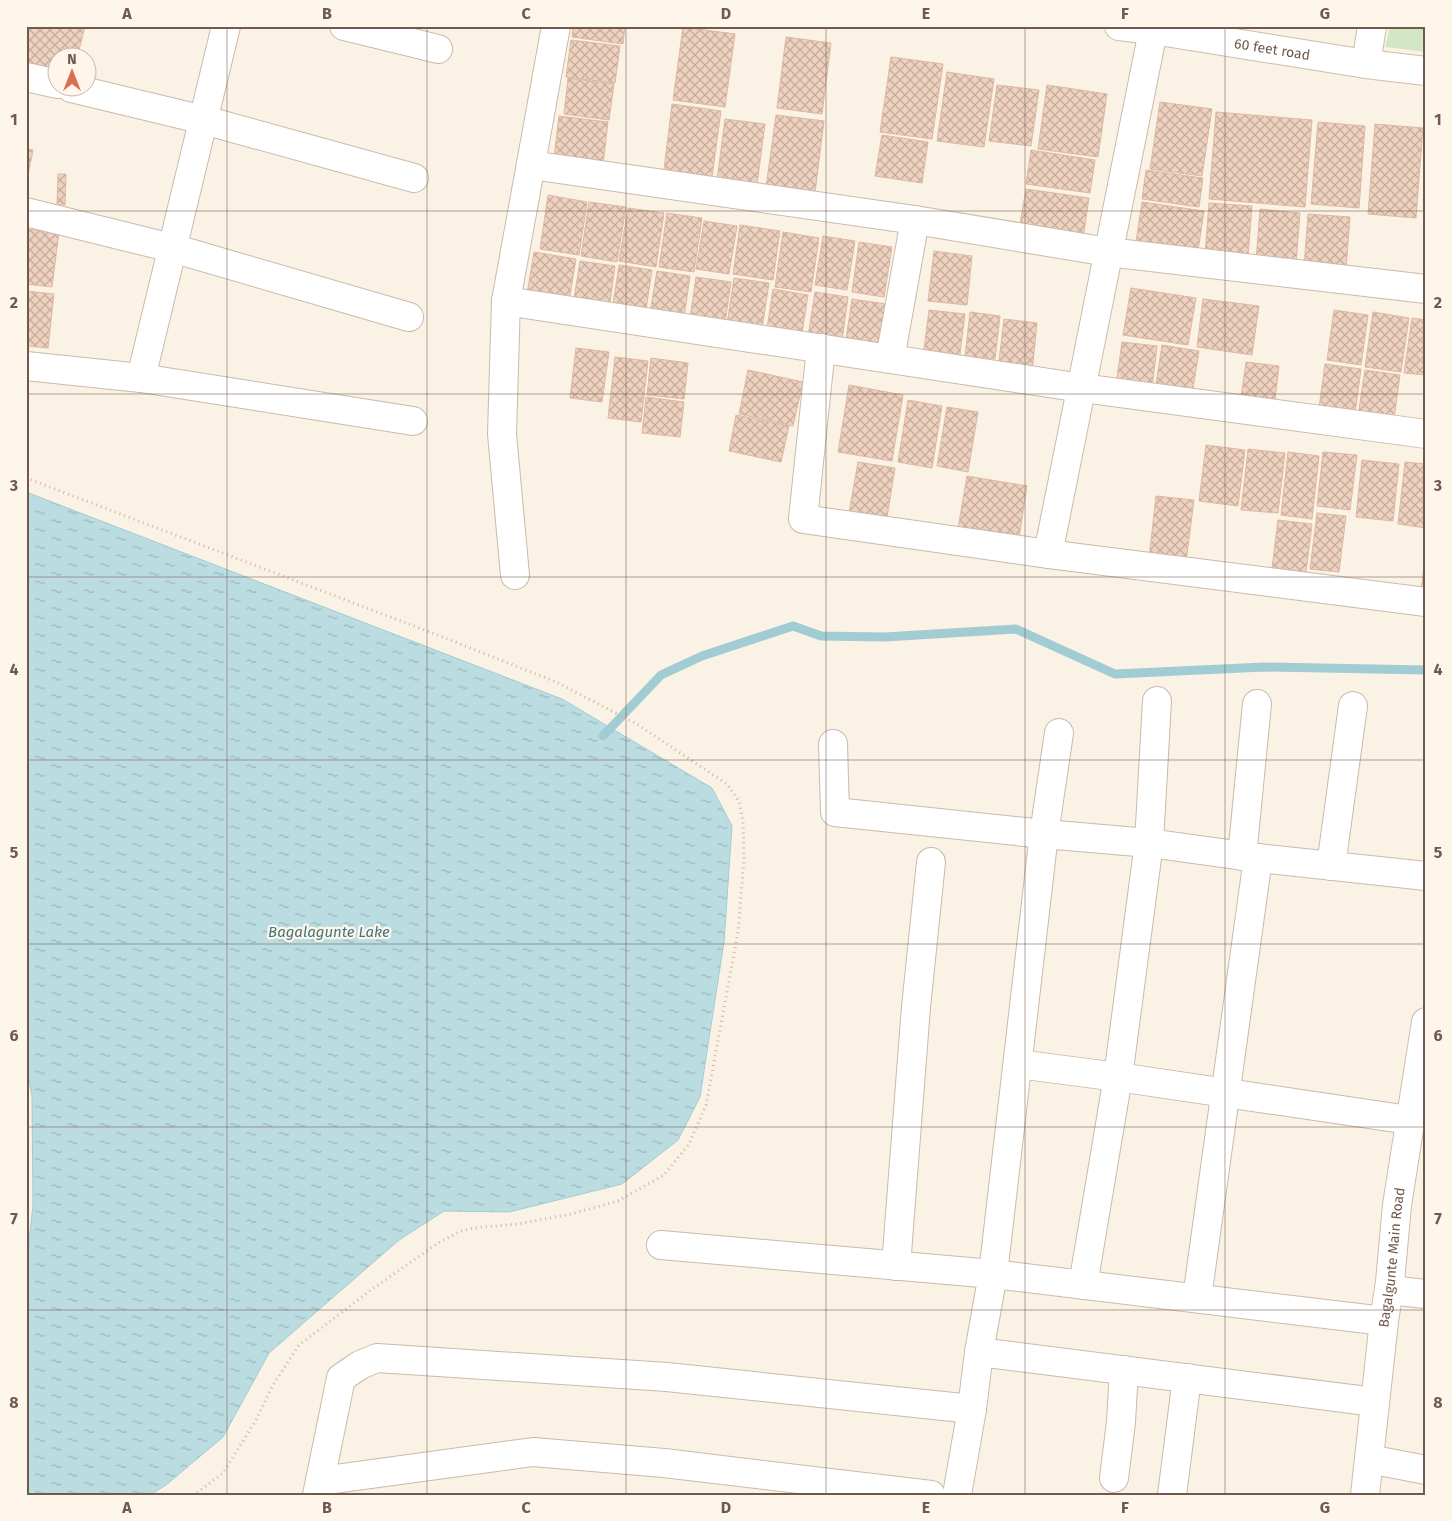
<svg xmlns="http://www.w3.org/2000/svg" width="1452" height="1521" font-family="'Fira Sans',sans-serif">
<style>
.green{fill:#d3e7c5}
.water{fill:url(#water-ripples);stroke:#a2ccd3}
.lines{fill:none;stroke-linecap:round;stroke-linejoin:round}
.stream{stroke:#a2ccd3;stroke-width:9}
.building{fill:url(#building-cross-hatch);stroke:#dfb8a0}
.street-casing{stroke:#cbbaac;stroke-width:30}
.secondary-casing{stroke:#d0bcad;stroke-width:30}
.path{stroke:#d2b4a2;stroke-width:3;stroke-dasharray:1 4;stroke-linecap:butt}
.street{stroke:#fff;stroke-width:28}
.secondary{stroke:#fff;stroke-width:28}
.grid{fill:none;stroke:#71594c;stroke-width:1;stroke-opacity:0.55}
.labels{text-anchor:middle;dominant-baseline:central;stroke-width:4.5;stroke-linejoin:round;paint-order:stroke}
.street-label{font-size:14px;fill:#71594c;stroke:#fef6eb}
.water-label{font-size:15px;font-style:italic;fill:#44747c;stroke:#fef6eb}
.neatline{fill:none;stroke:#71594c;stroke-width:2}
.grid-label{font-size:16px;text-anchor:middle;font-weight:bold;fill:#71594c}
</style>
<defs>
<pattern id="water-ripples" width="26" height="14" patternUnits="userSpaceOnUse" patternTransform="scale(1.25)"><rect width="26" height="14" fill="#bbdde2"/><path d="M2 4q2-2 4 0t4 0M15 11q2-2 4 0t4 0" fill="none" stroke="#9cb6b9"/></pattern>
<pattern id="building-cross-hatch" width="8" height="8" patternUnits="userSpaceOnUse" patternTransform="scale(1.25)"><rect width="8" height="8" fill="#eed1bf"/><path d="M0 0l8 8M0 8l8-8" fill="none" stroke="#c5ad9d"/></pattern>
</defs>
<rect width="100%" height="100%" fill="#faf2e5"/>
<polygon class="green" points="1390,26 1426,26 1426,52 1385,47"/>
<polygon class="water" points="26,492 562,699 712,788 732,826 724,942 700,1097 678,1140 622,1184 509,1212 444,1211 399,1240 269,1353 223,1437 166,1485 150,1495 26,1495 26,1269 33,1205 32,1096 26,1064"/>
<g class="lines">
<polyline class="stream" points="603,736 661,675 702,656 793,626 821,636 885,637 1016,629 1115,674 1264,667 1426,670"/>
</g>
<g class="building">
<polygon points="26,26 85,26 77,58 58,58 58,70 26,62"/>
<polygon points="573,26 625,26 623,44 572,37"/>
<polygon points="683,27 735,34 725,107 673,100"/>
<polygon points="786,37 831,43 822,114 777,108"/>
<polygon points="571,40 620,46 615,83 566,77"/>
<polygon points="891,57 943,64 932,139 880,132"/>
<polygon points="947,72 994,79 984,147 937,141"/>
<polygon points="568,78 614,84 609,120 564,114"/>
<polygon points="997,85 1039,90 1031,146 989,141"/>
<polygon points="1047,85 1107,94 1098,157 1038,149"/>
<polygon points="1160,102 1212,109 1202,176 1150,169"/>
<polygon points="672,104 721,111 711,184 663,178"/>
<polygon points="1216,112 1312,120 1305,207 1209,199"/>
<polygon points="776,115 824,121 814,201 765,194"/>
<polygon points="559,116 608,122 603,164 554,157"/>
<polygon points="725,119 765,124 757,185 717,180"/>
<polygon points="1318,122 1365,126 1359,208 1311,204"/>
<polygon points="1375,124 1423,128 1416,218 1368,214"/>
<polygon points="882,135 928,142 922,183 875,176"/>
<polygon points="26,149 33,150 26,185"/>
<polygon points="1031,150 1095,160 1090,193 1026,184"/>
<polygon points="1146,170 1203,178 1199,207 1142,199"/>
<polygon points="58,174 66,174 65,205 57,204"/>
<polygon points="1026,189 1089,198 1083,238 1019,229"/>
<polygon points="548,195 587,202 579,255 540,249"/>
<polygon points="589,202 626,207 617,262 581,256"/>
<polygon points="1142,202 1204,211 1198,251 1136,242"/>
<polygon points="1209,203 1252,206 1248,258 1205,255"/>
<polygon points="628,208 664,213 656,267 619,261"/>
<polygon points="1260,209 1300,213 1296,264 1256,261"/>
<polygon points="667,213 702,218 694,272 659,267"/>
<polygon points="1308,214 1350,217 1346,270 1304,267"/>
<polygon points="704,221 737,226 729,274 696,269"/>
<polygon points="740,225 780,231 773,280 733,274"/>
<polygon points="26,229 59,232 52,287 26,284"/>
<polygon points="783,232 819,238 811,292 775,287"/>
<polygon points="823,236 855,241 847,290 815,285"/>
<polygon points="859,242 892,247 884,297 852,292"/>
<polygon points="934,251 972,256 967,305 928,301"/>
<polygon points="534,252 576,259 569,301 527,294"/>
<polygon points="580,261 615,266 609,310 573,305"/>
<polygon points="619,265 652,270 645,316 612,311"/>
<polygon points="657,271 690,276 684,318 650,313"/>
<polygon points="696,277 731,282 724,330 689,325"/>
<polygon points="734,278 769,283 762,329 727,324"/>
<polygon points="1131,288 1196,298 1188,345 1123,335"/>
<polygon points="773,289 808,295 801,340 766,335"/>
<polygon points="26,291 54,294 48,348 26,346"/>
<polygon points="815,292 848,297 841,348 807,343"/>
<polygon points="852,299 887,304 880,351 845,346"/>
<polygon points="1203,299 1259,306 1252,355 1197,347"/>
<polygon points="929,310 965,314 959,362 923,357"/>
<polygon points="1334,310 1368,315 1361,365 1327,360"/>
<polygon points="970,312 1000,316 995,359 965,356"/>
<polygon points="1373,312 1409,318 1401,372 1365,367"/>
<polygon points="1412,318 1426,320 1426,375 1404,373"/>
<polygon points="1004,319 1037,323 1032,373 998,369"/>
<polygon points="1122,342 1157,346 1152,389 1116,385"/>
<polygon points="1162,345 1199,351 1192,395 1155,390"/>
<polygon points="576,348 609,352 602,402 570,398"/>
<polygon points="615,357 648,361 641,422 608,418"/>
<polygon points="651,358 688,363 684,399 647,395"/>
<polygon points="1246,362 1279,366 1274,408 1240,404"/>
<polygon points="1325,364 1361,369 1354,420 1318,415"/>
<polygon points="748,370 803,382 793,426 739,414"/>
<polygon points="1365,370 1400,375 1393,426 1357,422"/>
<polygon points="849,385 903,395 892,461 838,452"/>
<polygon points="646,397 684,402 680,437 642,433"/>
<polygon points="908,400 942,406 932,468 898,462"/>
<polygon points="947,407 978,412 968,472 937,466"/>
<polygon points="736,415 789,426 781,462 729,451"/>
<polygon points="1206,445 1245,450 1238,506 1199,501"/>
<polygon points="1248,449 1285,453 1278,513 1241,510"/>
<polygon points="1288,452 1319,456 1312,519 1281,515"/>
<polygon points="1323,452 1357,455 1350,510 1317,506"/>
<polygon points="1362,460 1399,464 1393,521 1356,517"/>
<polygon points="858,462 895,468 886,524 848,518"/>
<polygon points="1405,462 1426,464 1426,528 1398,524"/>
<polygon points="967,476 1027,486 1018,544 957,534"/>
<polygon points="1156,496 1194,500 1186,562 1149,558"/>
<polygon points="1317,513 1346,516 1339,572 1310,569"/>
<polygon points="1278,520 1312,524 1306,572 1272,568"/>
<polygon points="1426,548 1426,593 1421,592"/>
</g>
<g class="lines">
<defs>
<g id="street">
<polyline points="344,26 438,49"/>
<polyline points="1366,64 1372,26"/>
<polyline points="26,77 58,84"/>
<polyline points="71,88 204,120 414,178"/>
<polyline points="531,165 915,220 1108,252 1426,289"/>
<polyline points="26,212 172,248 409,317"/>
<polyline points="506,301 1082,388 1426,434"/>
<polyline points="821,348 803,519 1048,554 1426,602"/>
<polyline points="890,359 915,220"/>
<polyline points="26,366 141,378 413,421"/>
<polyline points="141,378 226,26"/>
<polyline points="1048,554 1154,26"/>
<polyline points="515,575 502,434 506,301 556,26"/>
<polyline points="833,744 835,812 1044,834 1149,843 1258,858 1426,876"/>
<polyline points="1242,856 1257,704"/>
<polyline points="1331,866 1353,706"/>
<polyline points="1018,1064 1118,1077 1409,1120"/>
<polyline points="661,1245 993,1274 1384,1321"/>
<polyline points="896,1266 916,1007 931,862"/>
<polyline points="1083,1285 1118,1077 1149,843 1157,701"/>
<polyline points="1389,1290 1426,1294"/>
<polyline points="1197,1298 1258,858"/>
<polyline points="979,1352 1375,1402"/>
<polyline points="1369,1459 1426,1470"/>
<polyline points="1114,1478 1121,1422 1124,1370"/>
<polyline points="320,1481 533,1452 664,1463 931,1495"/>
<polyline points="317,1495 341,1378 360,1365 377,1358 667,1377 972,1409"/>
<polyline points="957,1495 972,1409 979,1352 993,1274 1044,834 1059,733"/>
<polyline points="1172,1495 1187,1378"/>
</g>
<g id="secondary">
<path id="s1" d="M1119 26 1153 30 1366 64 1426 71"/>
<path id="s2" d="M1365 1495 1384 1321 1390 1282 1397 1205 1426 1022"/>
</g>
</defs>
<use href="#street" class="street-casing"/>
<use href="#secondary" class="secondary-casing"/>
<polyline class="path" points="26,478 435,634 556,682 635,723 727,784 739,801 743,822 744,860 738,932 706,1105 689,1144 664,1175 618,1201 571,1214 518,1224 473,1228 461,1231 438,1243 371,1290 299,1345 273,1385 256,1420 223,1473 194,1495"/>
<use href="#street" class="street"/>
<use href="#secondary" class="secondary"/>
</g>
<path class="grid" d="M227 26V1495M427 26V1495M626 26V1495M826 26V1495M1025 26V1495M1225 26V1495M26 211H1426M26 394H1426M26 577H1426M26 760H1426M26 944H1426M26 1127H1426M26 1310H1426"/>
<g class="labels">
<g class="street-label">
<text stroke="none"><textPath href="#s1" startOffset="155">60 feet road</textPath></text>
<text stroke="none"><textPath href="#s2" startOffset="239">Bagalgunte Main Road</textPath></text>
</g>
<g class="water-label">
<text x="329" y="932">Bagalagunte Lake</text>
</g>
</g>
<rect width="1452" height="1521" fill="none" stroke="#fef6eb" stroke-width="55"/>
<g transform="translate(72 72)"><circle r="24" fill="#fef6eb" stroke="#c6b7ab"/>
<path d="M0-4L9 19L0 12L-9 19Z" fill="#db7053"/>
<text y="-8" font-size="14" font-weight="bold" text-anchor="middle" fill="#71594c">N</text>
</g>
<rect x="28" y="28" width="1396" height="1466" class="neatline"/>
<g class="grid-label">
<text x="127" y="19">A</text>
<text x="327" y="19">B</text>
<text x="526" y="19">C</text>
<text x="726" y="19">D</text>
<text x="926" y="19">E</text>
<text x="1125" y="19">F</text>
<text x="1325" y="19">G</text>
<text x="14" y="125">1</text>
<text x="1438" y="125">1</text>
<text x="14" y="308">2</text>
<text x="1438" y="308">2</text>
<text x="14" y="491">3</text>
<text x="1438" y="491">3</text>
<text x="14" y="675">4</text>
<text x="1438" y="675">4</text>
<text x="14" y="858">5</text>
<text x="1438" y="858">5</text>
<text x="14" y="1041">6</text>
<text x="1438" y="1041">6</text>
<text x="14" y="1224">7</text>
<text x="1438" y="1224">7</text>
<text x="14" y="1408">8</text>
<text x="1438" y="1408">8</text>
<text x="127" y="1513">A</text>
<text x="327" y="1513">B</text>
<text x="526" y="1513">C</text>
<text x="726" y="1513">D</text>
<text x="926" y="1513">E</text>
<text x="1125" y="1513">F</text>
<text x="1325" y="1513">G</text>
</g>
</svg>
